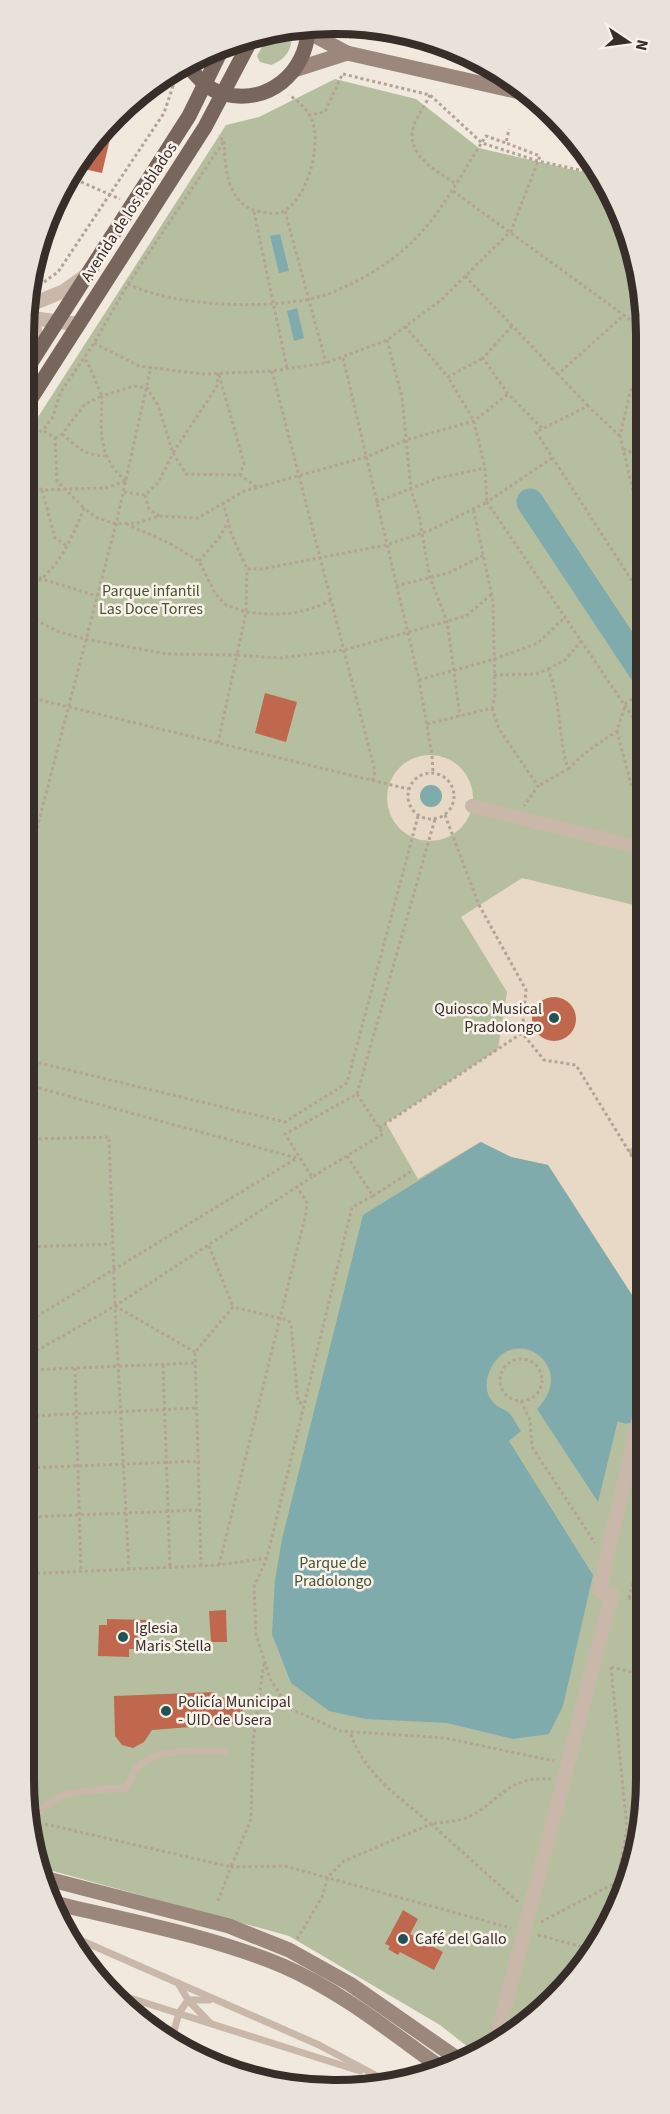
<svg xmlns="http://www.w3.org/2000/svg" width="670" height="2114" font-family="'Source Sans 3',sans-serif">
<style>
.green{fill:#b5bf9f}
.plaza{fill:#e8d9c6}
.water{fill:#7fabad}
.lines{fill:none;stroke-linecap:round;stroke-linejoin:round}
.river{stroke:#7fabad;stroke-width:27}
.building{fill:#bf684e}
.path{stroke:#b4a295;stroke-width:3;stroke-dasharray:3 3;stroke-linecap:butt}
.lane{stroke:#c9b8aa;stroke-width:7}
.street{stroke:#c9b8aa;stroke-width:14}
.secondary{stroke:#9c877c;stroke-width:15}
.primary{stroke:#78655b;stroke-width:15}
.poi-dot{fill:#215356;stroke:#f9f2ea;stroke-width:2}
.labels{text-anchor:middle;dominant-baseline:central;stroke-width:5;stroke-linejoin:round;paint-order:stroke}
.street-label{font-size:16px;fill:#372d29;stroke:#f9f2ea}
.park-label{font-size:16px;fill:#47542f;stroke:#f9f2ea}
.poi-label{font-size:16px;fill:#372d29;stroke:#f9f2ea;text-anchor:start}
.rim{fill:none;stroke:#372d29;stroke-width:8}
</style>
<rect width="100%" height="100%" fill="#f1e8de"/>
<g class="green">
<path d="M275 30H291C294 47 287 59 271 65L260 62 257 56 270 32Z"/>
<polygon points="361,30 396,30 490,65 363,37"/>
<polygon points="335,79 416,99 479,148 600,176 614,198 643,294 640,1840 594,1951 524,2026 473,2051 440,2025 289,1936 42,1868 24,1779 29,431 226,125 259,117"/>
</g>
<g class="plaza">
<circle cx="430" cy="798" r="43"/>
<polygon points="522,878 642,907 641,1140 628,1151 641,1171 641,1309 548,1165 511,1157 480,1142 418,1179 386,1123 498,1049 507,992 461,917"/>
</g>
<g class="water">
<polygon points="280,234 289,271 279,273 270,236"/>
<polygon points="297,308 304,338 294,341 287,311"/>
<circle cx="431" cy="796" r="11"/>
<path d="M481 1142 511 1157 548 1165 641 1309V1326L598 1502 537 1409C579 1366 515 1322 491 1368 487 1376 485 1385 488 1394 493 1406 500 1407 508 1412 513 1416 517 1426 521 1431L509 1441 593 1575 563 1706 549 1734 513 1739 447 1723 366 1719 329 1711 291 1683 272 1634 275 1580 282 1539 363 1215Z"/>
</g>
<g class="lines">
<g class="river">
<polyline points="530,502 642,671"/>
<polyline points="621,1408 626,1410 641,1348"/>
</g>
</g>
<g class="building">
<polygon points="113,126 102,173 75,167 77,162"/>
<polygon points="265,693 297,702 286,742 255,733"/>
<circle cx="554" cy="1019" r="22"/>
<polygon points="226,1610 227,1642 211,1642 209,1611"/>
<polygon points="107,1619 148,1620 147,1649 129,1649 129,1657 98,1656 99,1625 107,1625"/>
<polygon points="216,1692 216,1698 242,1697 243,1723 152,1730 144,1742 133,1748 122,1745 115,1736 114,1696"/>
<polygon points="403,1910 418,1919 410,1934 443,1952 434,1970 400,1952 398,1955 388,1949 390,1946 385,1944"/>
</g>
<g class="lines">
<g class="path">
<polyline points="348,30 351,39"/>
<polyline points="343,74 430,95 482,143 538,161 598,174"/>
<path d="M430 95C425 106 413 121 412 133 410 158 439 172 456 184"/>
<polyline points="308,115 325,112 342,75"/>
<path d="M224 141C225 169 227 206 261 212 269 213 277 215 284 211 307 198 319 152 314 127 311 112 301 103 289 95"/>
<polyline points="70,177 120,199"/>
<polyline points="453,191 643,329"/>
<polyline points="285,211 326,363"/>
<polyline points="254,212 287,368"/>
<polyline points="465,276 558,374"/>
<polyline points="44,282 58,272 164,113 173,86 167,74"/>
<path d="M128 284C174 307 275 311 325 295 354 285 388 265 410 244 442 214 462 172 486 136L506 143 509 129"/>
<polyline points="405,326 448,377 483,358"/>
<polyline points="512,326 483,358 508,394 543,429"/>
<polyline points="387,340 402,397 411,490 418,511 430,578 447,621 460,716"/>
<polyline points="94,343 139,366 203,374 272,371 326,363 387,340 441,300 511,231 540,156 506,143"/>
<polyline points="343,358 419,680 432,755 433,772"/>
<polyline points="272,371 375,771 372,783"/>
<polyline points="219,375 244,463 240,475"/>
<polyline points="588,406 558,374 624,315"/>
<polyline points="44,431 55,438 57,481 84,508"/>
<path d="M62 434C80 448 80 454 105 456"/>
<polyline points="620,436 588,406 536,432 643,598"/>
<polyline points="29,438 43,430 53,417 60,393 94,343 128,284 224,141 218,136"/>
<polyline points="55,438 62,434 85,404 102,396 87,361 81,360"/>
<polyline points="623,449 643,457"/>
<polyline points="173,453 186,474 240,475 257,487"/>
<polyline points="552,458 487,502 642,731"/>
<path d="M126 481C97 456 101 431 102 396L134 386 147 388 158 405 173 453 217 386 218 373"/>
<polyline points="29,483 42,490 105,488 126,481"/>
<polyline points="42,490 55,538 67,546"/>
<polyline points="124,492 145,495 158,483 173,453"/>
<polyline points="145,495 149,509 159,516"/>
<polyline points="223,502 231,533 247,569 262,569 386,545 431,530 487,502 485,468 474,421 448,377"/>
<polyline points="376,502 438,478 485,468"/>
<polyline points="643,518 638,512 620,436 630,392 643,368"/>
<polyline points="126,524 167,542 199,561 215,593 226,605 246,612 247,569"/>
<polyline points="199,561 219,538 228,522"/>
<polyline points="29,571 42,579 97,596"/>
<polyline points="396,586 448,573 484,555"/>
<path d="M29 588C58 570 72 539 84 508L95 517 116 524 137 523 159 516 198 518 244 491 366 457 406 440 474 421 508 394"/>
<path d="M331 600C304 615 277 616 246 612L237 655 279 658 344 650 466 616 492 594"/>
<polyline points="29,610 34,619 57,631 85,639 167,654 237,655 218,743"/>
<polyline points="548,669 565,660 582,640"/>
<path d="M494 675 536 674 548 669C561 700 558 736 568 769L538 786"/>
<polyline points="419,680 495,659 538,643 565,617"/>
<polyline points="28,697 408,789"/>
<polyline points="492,708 499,729 538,786 524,806"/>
<polyline points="427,724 492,708 495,695 493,601 473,508"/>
<polyline points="617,731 631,784 642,806"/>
<polyline points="568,769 585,753 617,731 626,703 642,692"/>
<circle cx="431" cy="796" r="23"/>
<polyline points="445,815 479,905 526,990 522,1033 544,1060 576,1065 641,1171"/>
<polyline points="28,863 116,524 151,367"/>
<polyline points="27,1060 285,1122 347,1083 418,816"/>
<polyline points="27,1085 297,1158"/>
<polyline points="357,1094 383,1134 312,1177 285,1134 357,1094 435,819"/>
<polyline points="379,1128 522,1033"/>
<polyline points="27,1139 109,1137 115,1306"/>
<polyline points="347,1156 373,1196 352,1207 267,1558 254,1587 256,1634 270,1679 289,1708 340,1731 445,1738 554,1761"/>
<polyline points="373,1196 413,1170"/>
<polyline points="209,1246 233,1307"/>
<polyline points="26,1247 111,1244"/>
<polyline points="26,1323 297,1158"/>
<polyline points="26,1333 35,1573"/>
<polyline points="26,1357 115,1306 312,1177"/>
<circle cx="521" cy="1380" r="21"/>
<polyline points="163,1365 170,1568"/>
<polyline points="75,1368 81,1572"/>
<polyline points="29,1370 195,1363"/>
<polyline points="521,1401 530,1420 532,1447 595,1543"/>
<polyline points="30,1416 197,1408"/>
<polyline points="25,1468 200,1461"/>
<polyline points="33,1517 200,1510"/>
<polyline points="219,1565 306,1213 307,1203 297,1187"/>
<polyline points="201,1566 195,1352 233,1307 288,1320 291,1324 298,1402 304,1404"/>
<polyline points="129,1570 115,1306 195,1352"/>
<polyline points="25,1574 219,1565 267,1558"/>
<polyline points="628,1598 640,1601"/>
<polyline points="629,1598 641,1550"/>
<polyline points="611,1667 627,1828 617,1882 620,1889"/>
<polyline points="611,1667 632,1672 640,1685"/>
<polyline points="45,1824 231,1867 251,1819 253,1742 264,1662"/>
<polyline points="218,1901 231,1867 285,1866 511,1928"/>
<path d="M518 1902 431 1824C442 1822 458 1822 468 1817 503 1800 504 1777 551 1779"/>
<polyline points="541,1922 617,1882 622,1884"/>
<polyline points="538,1935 594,1950"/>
<path d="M297 1939 322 1897 328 1877 344 1861 431 1824C399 1797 363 1773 350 1732"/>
</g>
<g class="lane">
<path d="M33 1825C47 1786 93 1791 127 1788 130 1781 133 1772 138 1767 157 1746 200 1752 225 1751"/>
<polyline points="71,1936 319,2045 379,2077"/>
<polyline points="178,1983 188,2000 210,2023"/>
<polyline points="111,1992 360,2071"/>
<polyline points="172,2038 179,2013 188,2000 209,2000"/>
<polyline points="377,2076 390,2081"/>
</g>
<g class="street">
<polyline points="30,305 64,291 85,276"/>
<polyline points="33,318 67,323 80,323"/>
<polyline points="30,357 35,330 30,305"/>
<polyline points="472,806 642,848"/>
<polyline points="496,2040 612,1594 599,1591 641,1409"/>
</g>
<g class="secondary">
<polyline points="308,32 347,53 524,93"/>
<polyline points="297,69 347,53"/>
<polyline points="44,1878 229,1926 289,1950 350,1984 458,2059"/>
<path d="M50 1902C127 1921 209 1935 283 1966 339 1990 391 2032 440 2067"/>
</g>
<g class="primary">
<path d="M188 66C198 78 208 90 224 94 268 105 306 73 308 30"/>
<polyline points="30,364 189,116 220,53"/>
<polyline points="30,400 205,127 251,40"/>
</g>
</g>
<g class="poi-dot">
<circle cx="554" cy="1018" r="6"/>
<circle cx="123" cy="1637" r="6"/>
<circle cx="166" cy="1711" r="6"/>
<circle cx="403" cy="1939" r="6"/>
</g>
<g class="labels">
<g class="street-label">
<text transform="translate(129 212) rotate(-57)">Avenida de los Poblados</text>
</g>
<g class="park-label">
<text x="151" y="591">Parque infantil<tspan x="151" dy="18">Las Doce Torres</tspan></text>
<text x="333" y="1563">Parque de<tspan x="333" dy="18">Pradolongo</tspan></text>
</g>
<g class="poi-label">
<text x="542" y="1009" text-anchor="end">Quiosco Musical<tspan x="542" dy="18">Pradolongo</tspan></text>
<text x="135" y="1628">Iglesia<tspan x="135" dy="18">Maris Stella</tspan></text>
<text x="178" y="1702">Policía Municipal<tspan x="178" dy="18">- UID de Usera</tspan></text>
<text x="415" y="1939">Café del Gallo</text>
</g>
</g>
<path d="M0 0H670V2114H0ZM334 34H336A300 300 0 0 1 636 334V1780A300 300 0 0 1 336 2080H334A300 300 0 0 1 34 1780V334A300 300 0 0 1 334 34Z" fill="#e9e2db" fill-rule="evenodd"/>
<path class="rim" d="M334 34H336A300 300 0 0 1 636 334V1780A300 300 0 0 1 336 2080H334A300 300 0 0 1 34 1780V334A300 300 0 0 1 334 34Z"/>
<g transform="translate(628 42) rotate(103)" stroke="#f9f2ea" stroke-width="4.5" paint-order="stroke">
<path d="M0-4.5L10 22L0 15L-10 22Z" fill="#372d29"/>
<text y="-9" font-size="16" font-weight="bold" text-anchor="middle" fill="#372d29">N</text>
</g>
</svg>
